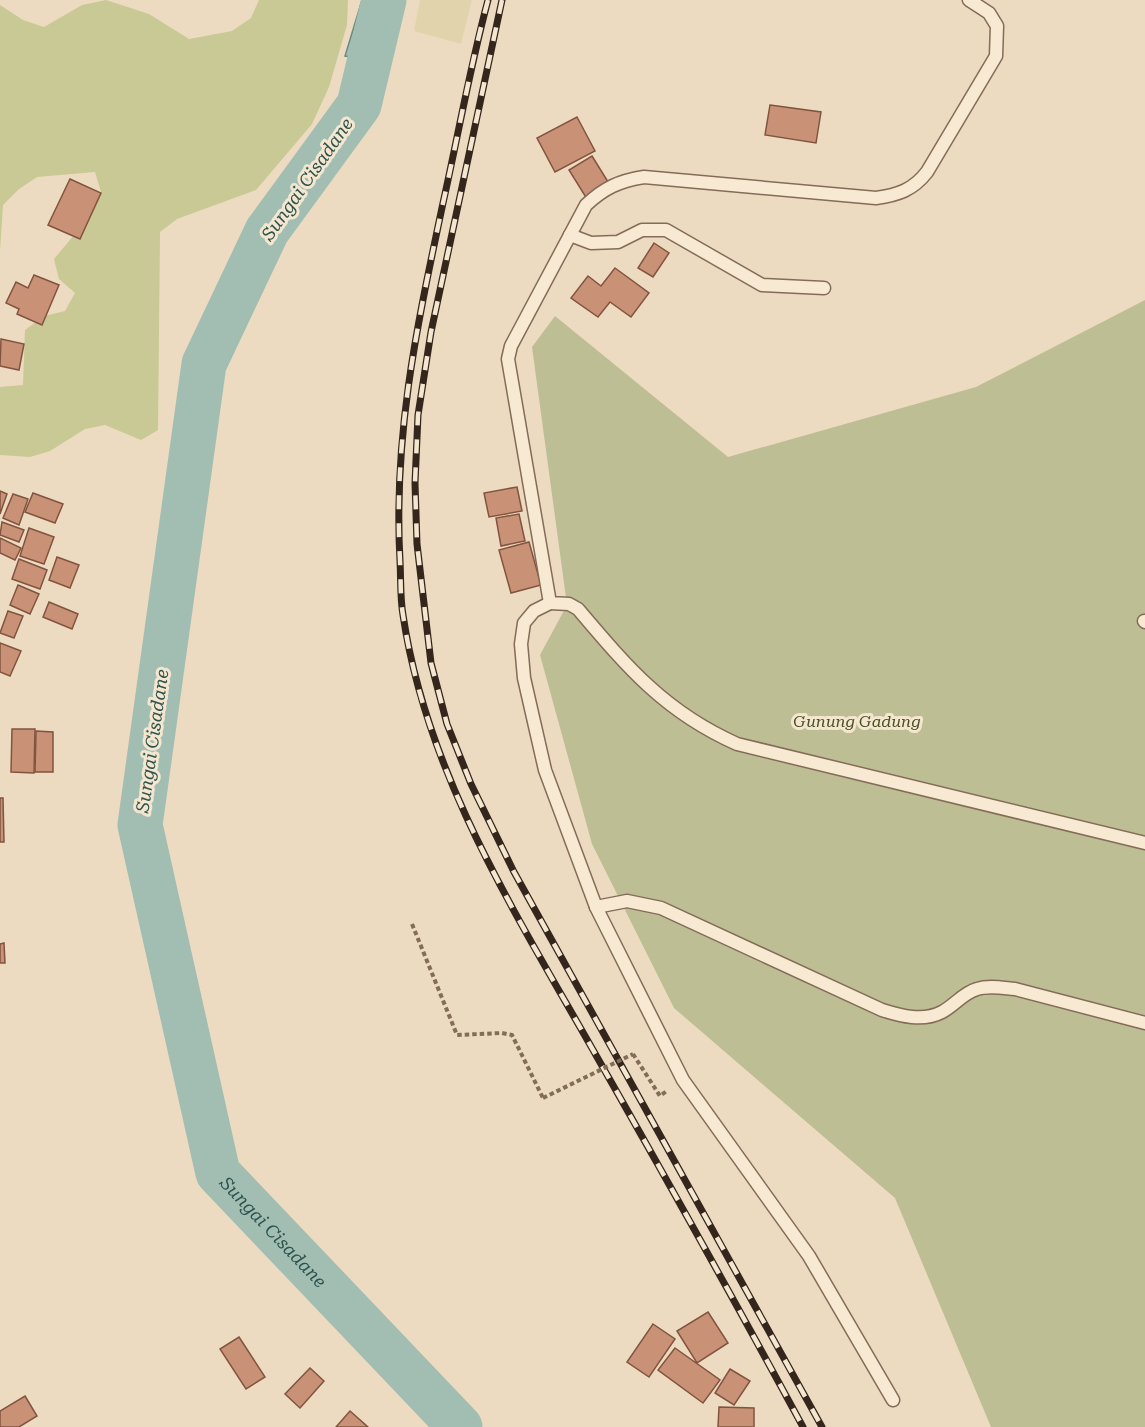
<svg xmlns="http://www.w3.org/2000/svg" width="1145" height="1427" font-family="'Roboto Serif',serif">
<style>
.farmland{fill:#e1d4ad}
.green{fill:#c8c994}
.cemetery{fill:#bdbe94}
.water{fill:#a2beb3;stroke:#6a8b80;stroke-width:1.5}
.lines{fill:none;stroke-linecap:round;stroke-linejoin:round}
.river{stroke:#a2beb3;stroke-width:45}
.building{fill:#c99277;stroke:#82543f;stroke-width:1.5}
.lane-casing{stroke:#846c59;stroke-width:15}
.path{stroke:#846c59;stroke-width:4;stroke-dasharray:4.5 3;stroke-linecap:butt}
.lane{stroke:#f7e9d2;stroke-width:12}
.rail-casing{stroke:#34261c;stroke-width:7}
.rail{stroke:#f4e6cf;stroke-width:4.5;stroke-dasharray:14;stroke-linecap:butt}
.path-bridge{stroke:#846c59;stroke-width:4;stroke-dasharray:4.5 3;stroke-linecap:butt}
.labels{text-anchor:middle;dominant-baseline:central;stroke-width:6;stroke-linejoin:round;paint-order:stroke}
.park-label{font-size:16px;font-style:italic;fill:#485024;stroke:#f4e6cf}
.water-label{font-size:18px;font-style:italic;fill:#2c534d;stroke:#f4e6cf}
</style>
<rect width="100%" height="100%" fill="#ecdbc0"/>
<polygon class="farmland" points="420,0 472,0 461,44 414,31"/>
<polygon class="green" points="106,0 149,14 189,39 232,31 251,18 259,0 348,0 347,25 329,87 312,124 256,190 177,219 160,232 158,430 141,440 105,425 85,429 50,451 30,457 0,455 0,387 23,385 25,330 44,316 65,311 75,293 59,279 54,259 80,228 101,192 95,172 37,177 19,189 3,205 0,251 0,5 23,20 44,27 82,5"/>
<polygon class="cemetery" points="1145,300 1145,1427 991,1427 895,1198 674,1008 592,844 540,655 567,605 532,347 555,316 728,457 976,387"/>
<polygon class="water" points="362,0 404,0 389,45 388,61 345,56"/>
<g class="lines">
<path class="river" id="s1" d="M384 0 359 105 267 231 204 364 140 825 218 1173 460 1427"/>
</g>
<g class="building">
<polygon points="770,105 821,112 816,143 765,135"/>
<polygon points="577,117 595,151 555,172 537,138"/>
<polygon points="592,156 610,185 587,199 569,170"/>
<polygon points="70,179 101,193 80,239 48,225"/>
<polygon points="654,243 669,253 653,277 638,268"/>
<polygon points="615,268 649,293 631,317 610,302 598,317 571,298 588,276 601,286"/>
<polygon points="34,275 59,285 42,325 17,314 19,309 6,303 16,282 28,288"/>
<polygon points="1,339 24,344 19,370 0,366"/>
<polygon points="517,487 522,511 489,517 484,493"/>
<polygon points="0,491 7,494 0,514"/>
<polygon points="33,493 63,504 55,523 25,512"/>
<polygon points="13,494 28,499 19,525 3,518"/>
<polygon points="519,514 525,541 501,546 496,518"/>
<polygon points="2,522 24,530 19,542 0,535"/>
<polygon points="29,528 54,537 44,564 20,556"/>
<polygon points="0,538 21,548 15,560 0,553"/>
<polygon points="529,542 541,585 511,593 499,550"/>
<polygon points="57,557 79,565 70,588 49,580"/>
<polygon points="19,559 47,570 40,589 12,579"/>
<polygon points="18,585 39,594 30,614 10,605"/>
<polygon points="49,602 78,614 72,629 43,617"/>
<polygon points="8,611 23,616 14,638 0,633"/>
<polygon points="0,643 21,651 10,676 0,672"/>
<polygon points="12,729 35,729 34,773 11,772"/>
<polygon points="36,731 53,732 53,772 35,772"/>
<polygon points="0,798 3,798 4,842 0,842"/>
<polygon points="4,943 5,963 0,963 0,944"/>
<polygon points="708,1312 728,1343 697,1363 677,1331"/>
<polygon points="653,1324 675,1339 649,1377 627,1362"/>
<polygon points="239,1337 265,1377 246,1389 220,1349"/>
<polygon points="675,1348 720,1380 703,1403 658,1370"/>
<polygon points="310,1368 324,1381 300,1408 285,1394"/>
<polygon points="730,1369 750,1381 734,1405 715,1393"/>
<polygon points="25,1396 37,1416 19,1427 0,1427 0,1411"/>
<polygon points="719,1407 754,1408 754,1427 718,1427"/>
<polygon points="350,1411 368,1427 336,1427"/>
</g>
<g class="lines">
<defs>
<g id="lane">
<path d="M969 0 989 13 997 26 996 56 927 172C913 190 898 195 876 198L644 177C619 181 604 188 586 205L511 346 508 359 550 603 569 604 578 609C628 668 665 712 737 744L1145 843"/>
<polyline points="570,235 591,243 618,242 642,230 666,230 762,285 824,288"/>
<polyline points="550,603 534,611 524,623 521,644 524,678 545,770 596,907 683,1080 809,1256 893,1400"/>
<polyline points="1144,621 1145,622"/>
<path d="M596 907 627 901 661 908 882 1010C901 1016 923 1022 942 1012 955 1005 963 993 977 989 989 985 1003 988 1015 989L1145 1023"/>
</g>
</defs>
<use href="#lane" class="lane-casing"/>
<g class="path">
<polyline points="412,924 457,1035 502,1033 512,1035 543,1098"/>
<polyline points="633,1054 660,1096 668,1090"/>
</g>
<use href="#lane" class="lane"/>
<defs>
<g id="rail">
<path d="M488 0C470 67 458 136 443 203 417 326 393 435 400 561 401 579 400 598 403 615 427 777 518 917 597 1057 667 1180 736 1303 803 1427"/>
<polyline points="502,0 431,332 418,415 415,483 417,544 431,663 447,724 471,784 514,872 822,1427"/>
</g>
</defs>
<use href="#rail" class="rail-casing"/>
<use href="#rail" class="rail"/>
<polyline class="path-bridge" points="543,1098 633,1054"/>
</g>
<g class="labels">
<g class="park-label">
<text x="857" y="721">Gunung Gadung</text>
</g>
<g class="water-label">
<text transform="translate(307 179) rotate(-55)">Sungai Cisadane</text>
<text transform="translate(152 741) rotate(-82)">Sungai Cisadane</text>
<text stroke="none"><textPath href="#s1" startOffset="1314">Sungai Cisadane</textPath></text>
</g>
</g>
</svg>
